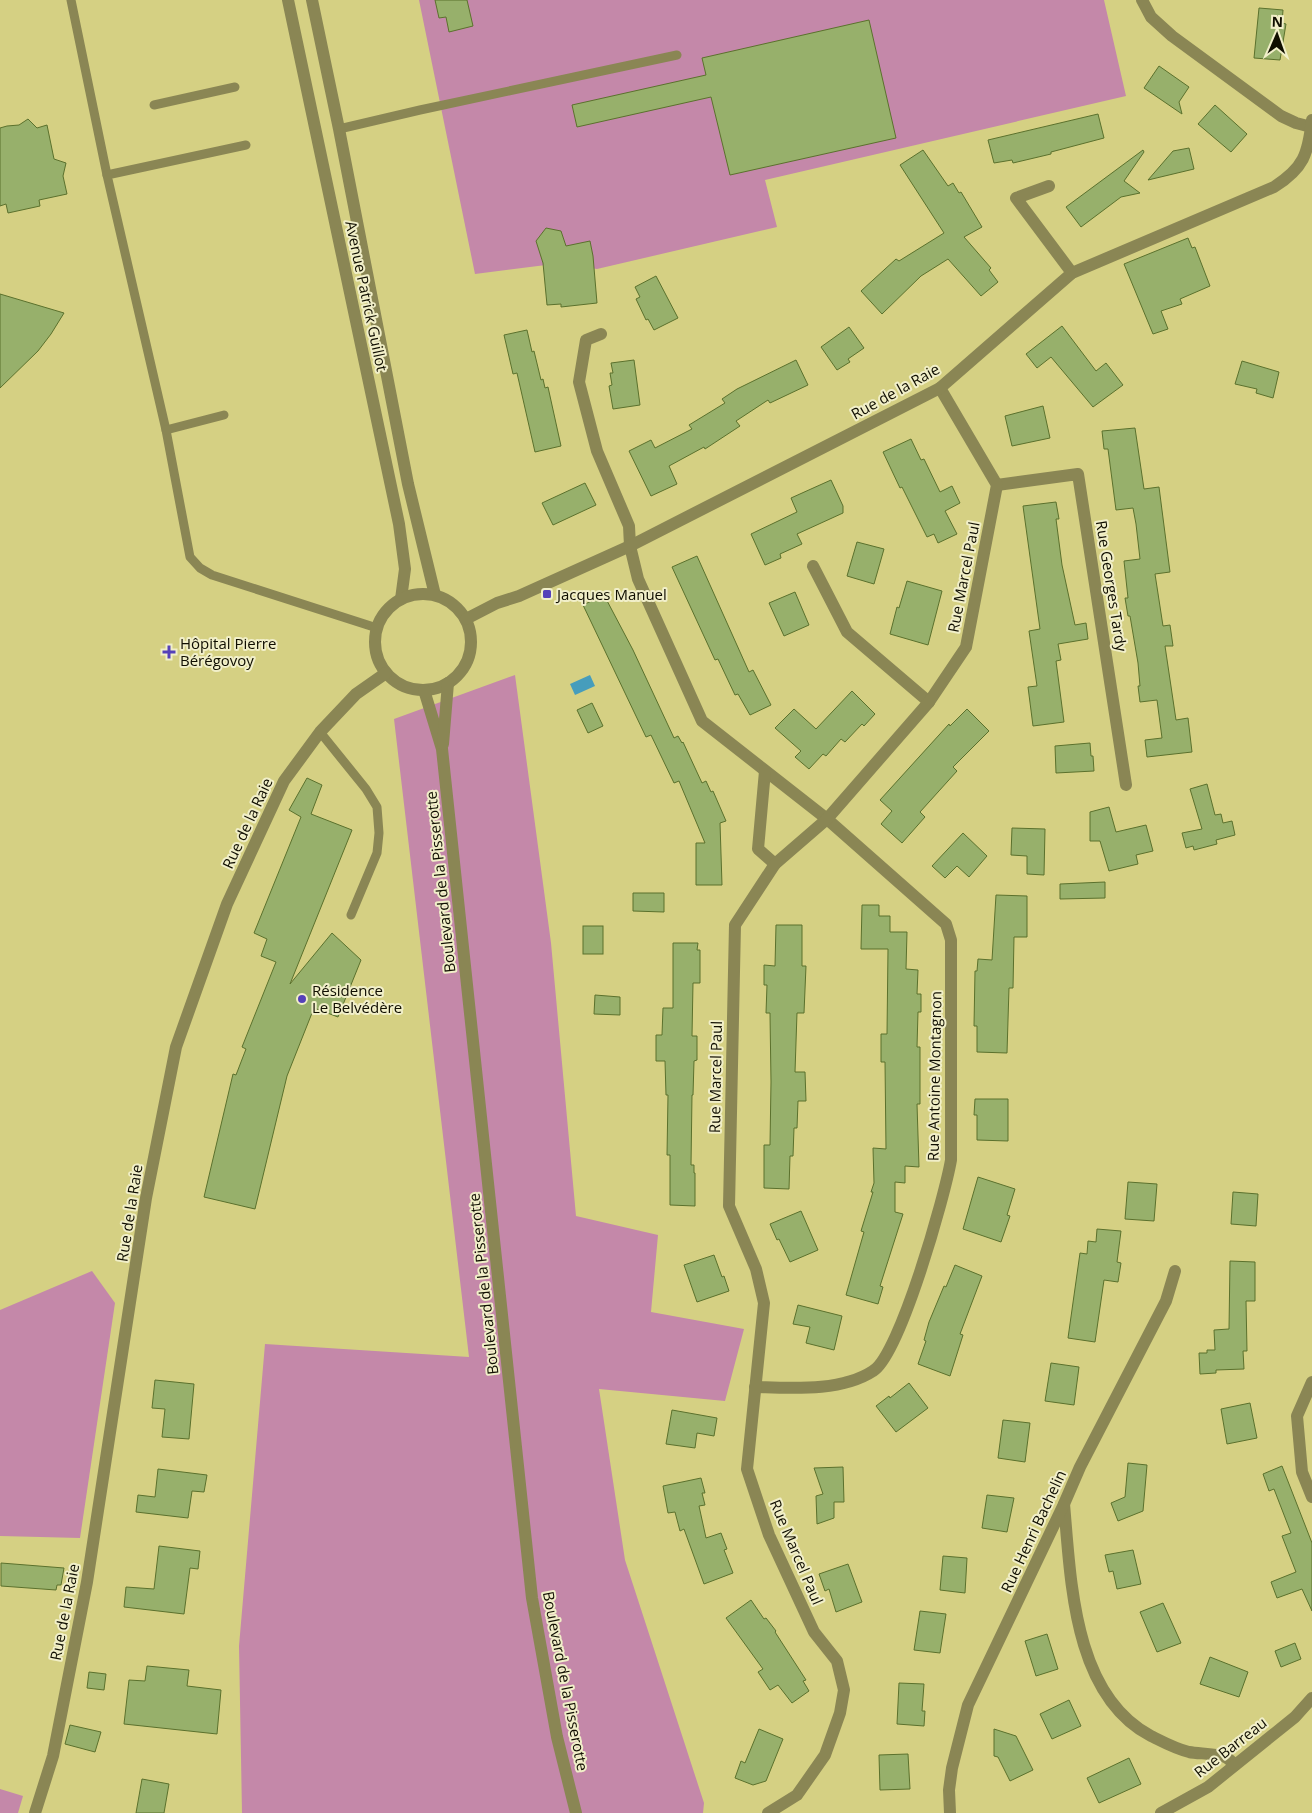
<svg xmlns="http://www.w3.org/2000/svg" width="1312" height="1813" font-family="'Open Sans',sans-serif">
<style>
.green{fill:#c488a9}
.water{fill:#469dbc}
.building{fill:#97b06b;stroke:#5b712d}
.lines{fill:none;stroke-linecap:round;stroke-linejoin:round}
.service{stroke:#8a8654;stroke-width:9}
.minor{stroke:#8a8654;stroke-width:12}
.tertiary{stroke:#8a8654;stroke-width:12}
.poi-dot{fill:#5541b9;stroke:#f1efc9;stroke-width:2}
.labels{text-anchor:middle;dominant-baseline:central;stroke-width:4;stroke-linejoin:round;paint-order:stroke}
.street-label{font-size:15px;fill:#100e00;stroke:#f1efc9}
.poi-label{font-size:15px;fill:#100e00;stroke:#f1efc9;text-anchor:start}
</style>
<rect width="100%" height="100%" fill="#d5d083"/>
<g class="green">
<polygon points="419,0 1104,0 1126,96 765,180 777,227 597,269 562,263 475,274"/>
<polygon points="515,675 551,943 576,1216 658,1235 651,1312 744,1329 725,1401 599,1389 625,1560 704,1803 703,1813 242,1813 239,1646 265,1344 469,1357 394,719"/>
<polygon points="92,1271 115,1303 80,1538 0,1536 0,1310"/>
<polygon points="0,1789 23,1796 18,1813 0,1813"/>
</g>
<polygon class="water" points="590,675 595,686 575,695 570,684"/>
<g class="building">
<polygon points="435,0 467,0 473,26 449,32 446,17 439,18"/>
<polygon points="1259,8 1283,10 1282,23 1286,24 1280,60 1254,58"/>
<polygon points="869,20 896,138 730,175 711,97 577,127 572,105 706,75 702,58"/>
<polygon points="1159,66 1189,87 1179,102 1182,114 1144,88"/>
<polygon points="1215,105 1247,134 1231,152 1198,124"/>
<polygon points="1098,114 1104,138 1051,152 1051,154 1013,163 1012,160 994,163 988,140"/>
<polygon points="28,119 37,128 47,125 54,159 66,163 63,176 67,194 39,200 40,206 8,213 6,204 0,206 0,128 7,126 19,125"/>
<polygon points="1189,148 1194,169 1148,180 1173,151"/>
<polygon points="923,150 948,186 953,183 959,193 961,192 982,227 964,237 991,268 989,270 998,282 981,296 948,259 921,276 882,314 861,291 896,259 899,261 944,233 900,165"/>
<polygon points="1143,150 1144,152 1124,181 1140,193 1121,197 1081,227 1066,207"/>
<polygon points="546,228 561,231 566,246 590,241 593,256 597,303 561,307 561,304 547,305 543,263 536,241"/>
<polygon points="1188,238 1192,248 1195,247 1210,286 1180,299 1182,304 1161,311 1168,329 1153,334 1124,264"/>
<polygon points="656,276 678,318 654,330 648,319 646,320 636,299 640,297 635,287"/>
<polygon points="0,294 64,313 51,334 38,351 0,388"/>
<polygon points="1062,326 1096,371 1106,363 1123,385 1093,407 1051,357 1037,368 1026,354"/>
<polygon points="849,327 864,348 848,359 850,362 837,370 821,347"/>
<polygon points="527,330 532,352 534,351 541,380 543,379 545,388 548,387 561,446 535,452 517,373 513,374 504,335"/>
<polygon points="634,360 640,405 613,409 609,386 612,385 610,373 613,373 611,363"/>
<polygon points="796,360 808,385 770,403 768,400 736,421 740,426 705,449 704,447 669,466 677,484 651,496 629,451 651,440 655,448 692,429 689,425 725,403 722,399 737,389"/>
<polygon points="1242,361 1279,372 1273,398 1256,393 1257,389 1235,384"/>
<polygon points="1043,406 1050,438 1012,446 1005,416"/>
<polygon points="1135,428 1144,489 1159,487 1170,572 1155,574 1163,626 1170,625 1173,646 1165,646 1176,720 1188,718 1192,752 1147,757 1145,740 1162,738 1157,700 1140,702 1138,686 1140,686 1138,663 1130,616 1128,616 1125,598 1128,598 1124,561 1140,559 1136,524 1133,508 1116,510 1108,449 1104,449 1102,431"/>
<polygon points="911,439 921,460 924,459 940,492 952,486 960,503 945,511 957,534 938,543 934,534 927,537 902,487 900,488 883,452"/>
<polygon points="831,480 843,506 843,513 797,534 802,544 780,554 781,558 765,565 751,534 797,512 791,498"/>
<polygon points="585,483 596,505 553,525 542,503"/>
<polygon points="1056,502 1059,519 1056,519 1062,565 1075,625 1086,623 1088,639 1058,644 1061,660 1056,661 1064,722 1033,726 1028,687 1037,686 1029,631 1040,629 1023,506"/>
<polygon points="857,542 884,549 874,584 847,576"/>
<polygon points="697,556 749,672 753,670 771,705 750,715 738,694 735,695 718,659 715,660 672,567"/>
<polygon points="907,581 942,591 928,645 890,634 897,607 899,608"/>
<polygon points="795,592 809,625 784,636 769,603"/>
<polygon points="604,595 633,650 674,738 678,736 682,743 683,742 702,783 706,781 711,792 713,791 726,821 720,823 722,885 696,885 696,843 705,843 679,781 674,783 651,735 646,737 583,605"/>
<polygon points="852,691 875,714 864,726 862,724 845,742 841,739 826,756 823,754 809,769 795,757 801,751 775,728 794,709 816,729"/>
<polygon points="592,703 603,726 588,733 577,710"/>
<polygon points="967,709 989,731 953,767 957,771 920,812 925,817 902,843 881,824 892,811 880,800 949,724 950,726"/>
<polygon points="1090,743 1091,756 1093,756 1094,771 1056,773 1055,746"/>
<polygon points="307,778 322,785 311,814 352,830 290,984 332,933 361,960 338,1017 314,1008 287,1076 255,1209 204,1197 233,1074 236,1075 246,1049 242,1047 276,962 261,956 267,939 254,933 301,817 289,810"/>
<polygon points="1207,784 1215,815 1221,814 1223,823 1232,821 1235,835 1216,840 1217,844 1194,850 1193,846 1186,848 1182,833 1202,829 1190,789"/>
<polygon points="1109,807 1116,832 1146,825 1153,851 1136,855 1138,864 1109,871 1100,841 1090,841 1090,812"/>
<polygon points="1012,828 1045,829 1044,875 1027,874 1027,856 1011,855"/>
<polygon points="963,833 987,856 969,877 957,866 945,878 932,866"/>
<polygon points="1105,882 1105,898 1060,899 1060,884"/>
<polygon points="633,893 664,893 664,912 633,911"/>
<polygon points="996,895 1027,896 1027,937 1014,937 1013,988 1009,988 1007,1053 977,1052 977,1026 974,1026 975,971 977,971 978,959 992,960"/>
<polygon points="862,905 879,905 879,916 890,916 890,932 907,932 906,969 918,970 917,994 921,994 921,1012 918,1012 917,1047 920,1047 920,1104 917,1104 919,1167 905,1166 905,1183 895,1182 895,1212 903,1214 880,1286 883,1287 878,1304 846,1295 864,1232 861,1231 873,1192 871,1192 874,1183 873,1148 886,1149 885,1062 881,1062 881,1034 887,1034 888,949 861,949"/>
<polygon points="776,925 802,925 802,966 806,966 804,1013 797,1013 795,1072 805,1072 806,1101 798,1101 797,1128 794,1128 793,1156 790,1156 789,1189 764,1188 764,1145 770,1145 771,1082 770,1013 766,1013 767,985 764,985 764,965 775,966"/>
<rect x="583" y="926" width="20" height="28"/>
<polygon points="673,943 698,943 697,950 700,950 700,983 693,983 692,1036 697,1036 697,1060 694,1061 693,1095 692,1095 691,1165 694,1165 694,1173 695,1173 695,1206 670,1205 670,1155 667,1155 668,1095 666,1095 665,1061 656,1061 656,1035 662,1035 663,1008 673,1008"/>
<polygon points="595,995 620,997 620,1015 594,1014"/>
<polygon points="975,1099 1008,1099 1008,1141 977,1140 977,1115 974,1115"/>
<polygon points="978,1177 1015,1189 1007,1215 1010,1216 1001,1242 963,1229"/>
<polygon points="1128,1182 1157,1184 1154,1221 1125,1219"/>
<polygon points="1233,1192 1258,1194 1256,1226 1231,1224"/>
<polygon points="801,1211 818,1250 790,1262 779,1239 777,1240 770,1224"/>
<polygon points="1097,1229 1121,1231 1117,1262 1121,1263 1118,1282 1104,1280 1095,1342 1068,1338 1080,1253 1087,1254 1088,1241 1096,1242"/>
<polygon points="714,1255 722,1277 724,1276 729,1291 697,1302 684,1265"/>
<polygon points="1230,1261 1255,1262 1255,1301 1246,1301 1247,1351 1243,1351 1244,1369 1216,1370 1216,1373 1200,1374 1199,1353 1207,1353 1207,1350 1215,1350 1214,1330 1229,1329"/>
<polygon points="955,1265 982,1276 960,1334 963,1335 950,1376 918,1364 926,1341 924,1340 929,1322 944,1286 946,1287"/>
<polygon points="798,1305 842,1316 834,1350 806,1343 810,1327 793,1324"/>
<polygon points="1051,1363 1079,1367 1074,1405 1045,1401"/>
<polygon points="155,1380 194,1384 189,1439 162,1437 165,1409 152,1408"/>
<polygon points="909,1383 928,1408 896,1432 876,1406 889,1396 890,1398"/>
<polygon points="1250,1403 1257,1438 1227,1444 1221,1409"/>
<polygon points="672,1410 717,1418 714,1436 697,1433 695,1448 666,1444"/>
<polygon points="1003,1420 1030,1423 1025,1462 998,1458"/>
<polygon points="1128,1463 1147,1465 1143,1511 1118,1521 1111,1503 1125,1497"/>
<polygon points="1282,1466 1312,1543 1312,1611 1302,1589 1277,1598 1271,1582 1296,1572 1282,1536 1291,1533 1274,1489 1269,1491 1263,1474"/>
<polygon points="843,1467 844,1502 834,1502 834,1518 817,1524 816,1496 823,1494 814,1468"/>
<polygon points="158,1469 207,1475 204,1492 192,1491 188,1518 136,1512 138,1495 155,1497"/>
<polygon points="701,1478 705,1493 702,1493 705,1505 699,1506 706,1538 721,1533 727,1549 724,1550 733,1573 704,1584 684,1529 680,1531 675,1512 668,1513 663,1486"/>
<polygon points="987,1495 1014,1498 1007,1532 982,1528"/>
<polygon points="159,1546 200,1551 198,1569 190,1568 184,1614 124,1607 126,1587 154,1589"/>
<polygon points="1133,1550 1141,1584 1117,1589 1113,1571 1109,1572 1105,1555"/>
<polygon points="943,1556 967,1558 965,1593 940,1590"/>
<polygon points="1,1563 64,1568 61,1585 57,1585 56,1590 1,1586"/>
<polygon points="848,1564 862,1602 836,1612 829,1589 825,1591 819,1574"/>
<polygon points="751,1600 764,1619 766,1618 776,1631 775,1632 806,1680 803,1681 809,1691 792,1703 778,1685 770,1690 758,1672 763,1669 726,1618"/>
<polygon points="1163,1603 1181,1643 1157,1652 1140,1612"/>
<polygon points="920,1611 946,1614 940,1653 914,1650"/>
<polygon points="1047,1634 1058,1669 1036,1676 1025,1641"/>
<polygon points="1295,1643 1301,1659 1281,1667 1275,1651"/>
<polygon points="1210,1657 1248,1672 1239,1697 1200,1684"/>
<polygon points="147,1666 189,1670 187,1686 221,1690 217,1734 124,1724 129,1680 145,1681"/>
<polygon points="89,1672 106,1674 104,1690 87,1688"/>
<polygon points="899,1683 924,1684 922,1711 925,1711 924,1726 897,1724"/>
<polygon points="1069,1700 1081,1726 1052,1739 1040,1714"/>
<polygon points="70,1725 101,1732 95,1752 65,1744"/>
<polygon points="759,1729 783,1739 766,1781 753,1785 735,1778 741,1761 745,1763"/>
<polygon points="994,1729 1016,1736 1033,1770 1010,1781 998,1757 994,1756"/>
<polygon points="908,1754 910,1789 880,1790 879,1755"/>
<polygon points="1129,1758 1141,1784 1099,1803 1087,1778"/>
<polygon points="142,1779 169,1784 164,1813 136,1813"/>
</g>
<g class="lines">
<g class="service">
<polyline points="71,0 107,175"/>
<polyline points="154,105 235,87"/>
<polyline points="339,129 420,110 677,55"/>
<polyline points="246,145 107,175 166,430 190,557 200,568 212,575 377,628"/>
<polyline points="166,430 224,415"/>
<polyline points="320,732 366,789 377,807 379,833 377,853 351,915"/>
</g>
<g class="minor">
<polyline points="1142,0 1151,17 1172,36 1281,116 1296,123 1311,127"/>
<polyline points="1049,186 1016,198 1072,273"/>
<path d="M601 334 586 340 579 382 597 451 629 526 630 546 638 579 702 721 827 819 946 924 951 940V1160C945 1195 900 1355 873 1371 841 1392 791 1388 755 1387"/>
<polyline points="997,485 1078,474 1126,785"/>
<polyline points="813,566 847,632 929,702"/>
<polyline points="765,771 758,849 775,864"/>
<polyline points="1312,1382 1297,1416 1302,1472 1312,1497"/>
<path d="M1064 1504C1071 1581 1073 1695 1151 1736 1163 1742 1176 1749 1189 1752 1199 1754 1219 1753 1227 1758 1230 1760 1233 1763 1235 1765"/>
<polyline points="768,1813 797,1795 825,1755 840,1713 844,1690 837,1661 814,1632 769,1535 747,1469 764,1303 756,1269 729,1206 735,925 775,864 827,819 929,702 966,647 997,485 940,388"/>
<polyline points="950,1813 949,1790 952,1768 968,1705 1064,1504 1080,1467 1166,1301 1175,1271"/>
<polyline points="1161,1813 1208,1787 1295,1717 1312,1698"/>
</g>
<g class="tertiary">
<polyline points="288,0 399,524 405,569 401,599"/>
<polyline points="312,0 339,129 408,484 435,595"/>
<circle cx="423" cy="642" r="48"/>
<path d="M466 619 497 603 519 596 630 546 940 388 1072 273 1274 187C1304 168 1308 154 1312 120"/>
<polyline points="424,690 442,749 532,1598 557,1737 576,1813"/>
<polyline points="443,744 448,683"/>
<polyline points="35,1813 53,1756 87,1582 146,1198 176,1047 227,904 284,781 320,732 356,694 386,673"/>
</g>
</g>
<g class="poi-dot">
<rect x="542" y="589" width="10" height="10" rx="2.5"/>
<path d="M166.5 644.5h5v5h5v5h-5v5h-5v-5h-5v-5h5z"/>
<circle cx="302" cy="999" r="5"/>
</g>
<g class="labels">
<g class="street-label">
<text transform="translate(367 296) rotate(78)">Avenue Patrick Guillot</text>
<text transform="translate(895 391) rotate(-29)">Rue de la Raie</text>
<text transform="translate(963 577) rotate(-79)">Rue Marcel Paul</text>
<text transform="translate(1112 586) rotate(81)">Rue Georges Tardy</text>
<text transform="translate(247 823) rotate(-65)">Rue de la Raie</text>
<text transform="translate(440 882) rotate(-96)">Boulevard de la Pisserotte</text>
<text transform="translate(934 1076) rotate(-89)">Rue Antoine Montagnon</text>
<text transform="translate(715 1077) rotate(-89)">Rue Marcel Paul</text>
<text transform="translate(129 1213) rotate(-81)">Rue de la Raie</text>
<text transform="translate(483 1284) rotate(-96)">Boulevard de la Pisserotte</text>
<text transform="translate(1033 1531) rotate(-65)">Rue Henri Bachelin</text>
<text transform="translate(797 1552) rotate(67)">Rue Marcel Paul</text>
<text transform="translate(64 1612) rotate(-79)">Rue de la Raie</text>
<text transform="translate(566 1681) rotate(79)">Boulevard de la Pisserotte</text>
<text transform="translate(1230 1747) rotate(-38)">Rue Barreau</text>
</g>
<g class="poi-label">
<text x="557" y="594">Jacques Manuel</text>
<text x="180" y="643">Hôpital Pierre<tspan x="180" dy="17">Bérégovoy</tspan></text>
<text x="312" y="990">Résidence<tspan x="312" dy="17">Le Belvédère</tspan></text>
</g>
</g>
<g transform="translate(1277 35) rotate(2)" stroke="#f1efc9" stroke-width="4" paint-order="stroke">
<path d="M0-4L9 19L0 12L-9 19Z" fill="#100e00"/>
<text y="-8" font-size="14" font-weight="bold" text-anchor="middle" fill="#100e00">N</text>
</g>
</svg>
